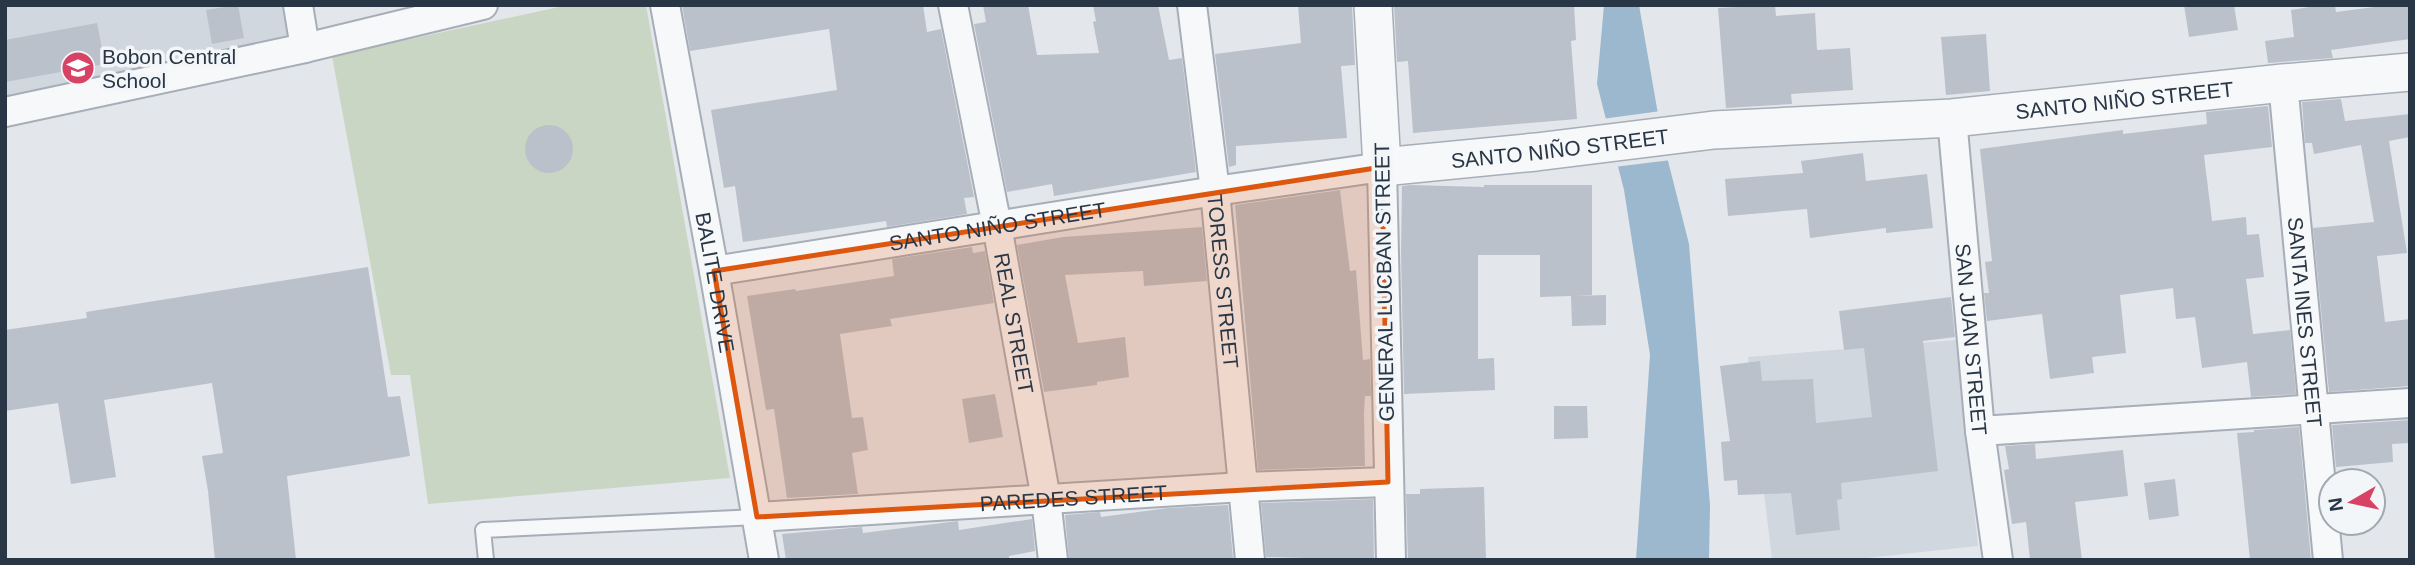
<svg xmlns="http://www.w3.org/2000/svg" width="2415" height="565" font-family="Helvetica,sans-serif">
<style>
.built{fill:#d1d7de}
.green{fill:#cad6c4}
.water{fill:#9cb8ce}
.pier{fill:#e3e7ec}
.building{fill:#bac1ca}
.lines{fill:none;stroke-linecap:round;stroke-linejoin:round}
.service-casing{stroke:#a7aeb7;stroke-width:18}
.minor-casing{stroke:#a7aeb7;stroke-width:32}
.tertiary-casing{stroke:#a7aeb7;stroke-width:40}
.service{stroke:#f6f8fa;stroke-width:14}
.minor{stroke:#f6f8fa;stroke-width:28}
.tertiary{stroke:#f6f8fa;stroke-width:37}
.marked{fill:#de570f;fill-opacity:0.2;stroke:#de570f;stroke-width:5;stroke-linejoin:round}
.labels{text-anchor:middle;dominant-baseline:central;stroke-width:7;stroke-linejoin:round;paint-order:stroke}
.poi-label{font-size:21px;fill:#293645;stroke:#f3f6f9;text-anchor:start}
.street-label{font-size:21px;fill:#293645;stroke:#f3f6f9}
</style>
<rect width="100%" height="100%" fill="#e3e7ec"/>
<g class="built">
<polygon points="5,5 292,5 298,38 5,98"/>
<polygon points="1956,340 1978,546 1848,560 1772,560 1748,357"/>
</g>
<polygon class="green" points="568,5 646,5 730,478 428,504 410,375 391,375 332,56"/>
<polygon class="water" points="1604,5 1639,5 1662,137 1689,244 1710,505 1709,560 1636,560 1650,355 1624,190 1597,84"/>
<polygon class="pier" points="1661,111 1671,160 1614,167 1602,119"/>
<g class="building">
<polygon points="238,5 244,38 212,44 206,10"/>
<polygon points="682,5 923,5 927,32 941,29 974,197 964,198 967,214 887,227 886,221 743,242 735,186 724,188 711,110 837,90 829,29 690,51"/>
<polygon points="983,5 1028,5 1037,55 1099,53 1093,22 1096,21 1093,5 1158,5 1169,60 1182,58 1196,172 1054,196 1052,184 1007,192 974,24 986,22"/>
<polygon points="1298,5 1352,5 1355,65 1341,66 1347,138 1236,146 1236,165 1229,167 1215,54 1301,43"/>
<polygon points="1394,5 1574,5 1576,40 1571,41 1577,119 1413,133 1408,61 1397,62"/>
<polygon points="1775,5 1776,16 1815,13 1817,50 1850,48 1853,90 1791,94 1792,104 1726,108 1718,8"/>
<polygon points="2184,5 2234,5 2238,30 2189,37"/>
<polygon points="2322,5 2335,5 2336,12 2390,5 2410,5 2410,39 2331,50 2333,58 2268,63 2265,41 2294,37 2291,10"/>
<polygon points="97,23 105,64 5,82 5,40"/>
<polygon points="1986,34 1990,91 1946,95 1941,37"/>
<polygon points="2341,99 2345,121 2410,114 2410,137 2389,141 2407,253 2377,256 2385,322 2410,319 2410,386 2329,392 2313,228 2374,222 2361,145 2314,154 2312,143 2305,143 2302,102"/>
<polygon points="2268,106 2272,147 2204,155 2212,221 2246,217 2247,235 2259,234 2264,277 2246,279 2253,334 2290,330 2296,394 2251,397 2247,362 2202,368 2195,317 2176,319 2173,288 2120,295 2126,353 2092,357 2094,373 2050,379 2042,314 1987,321 1984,293 1989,293 1985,262 1992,261 1980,149 2123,130 2123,134 2207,124 2206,112"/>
<circle cx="549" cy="149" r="24"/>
<polygon points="1863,153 1866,181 1927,174 1933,228 1886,233 1886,228 1810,238 1807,209 1728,216 1725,179 1803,173 1801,161"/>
<polygon points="1411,185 1484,187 1484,185 1592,185 1592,295 1574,296 1606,295 1606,325 1572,326 1571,296 1540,297 1540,255 1478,255 1478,359 1494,358 1495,390 1404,394 1401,254 1402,186"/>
<polygon points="1340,190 1350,271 1356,270 1363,360 1370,359 1371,396 1365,396 1364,414 1365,466 1258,470 1235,205"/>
<polygon points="1202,227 1207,281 1144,286 1143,271 1065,275 1078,343 1125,337 1129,377 1097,382 1097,385 1044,392 1017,245 1063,237"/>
<polygon points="972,247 973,253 985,251 994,303 890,319 892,326 840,334 852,418 863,417 868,450 852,453 858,494 787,498 774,409 766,410 747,296 795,289 796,291 894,276 892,259"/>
<polygon points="368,267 388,397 400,396 410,456 287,476 296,560 215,560 208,491 202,456 223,453 212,383 104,400 116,477 71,484 58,403 5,411 5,330 87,318 86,312"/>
<polygon points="1951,297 1955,337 1923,341 1938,471 1841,483 1842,499 1837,500 1840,530 1796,535 1791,493 1738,495 1737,480 1724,481 1721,442 1730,441 1720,366 1760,361 1762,381 1813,379 1816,423 1872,417 1864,348 1844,350 1839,311"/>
<polygon points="995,394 1003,437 969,443 962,399"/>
<polygon points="1554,406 1587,406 1588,438 1554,439"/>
<polygon points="2410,420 2410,443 2392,444 2393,462 2336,467 2332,425"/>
<polygon points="2299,427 2311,560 2250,560 2237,433 2254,432 2254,430"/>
<polygon points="2035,444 2036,459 2123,450 2128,496 2075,502 2082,560 2030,560 2026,522 2012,524 2004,470 2009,469 2005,446"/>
<polygon points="2175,479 2179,516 2149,520 2144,483"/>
<polygon points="1484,487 1486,560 1408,560 1406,494 1420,494 1420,489"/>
<polygon points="1373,499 1374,560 1266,557 1261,503"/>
<polygon points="1228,505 1233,558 1227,558 1227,560 1069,560 1065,515 1100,512 1101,517 1168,508"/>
<polygon points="1032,519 1035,551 1009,556 1009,560 786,560 782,534 862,527 863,533 958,521 959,530"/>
</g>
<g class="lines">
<defs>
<polyline id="service" points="486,560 483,530 757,517"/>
<g id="minor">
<polyline points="298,5 305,48"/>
<path id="s1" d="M665 5 714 271 764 560"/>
<path id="s2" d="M953 5 997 226 1046 499 1053 560"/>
<path id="s3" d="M1192 5 1215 191 1250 560"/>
<path id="s4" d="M2283 83 2328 560"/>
<polyline points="5,112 305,48 483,5"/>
<path id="s5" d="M1952 118 1980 431 1998 560"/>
<path id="s6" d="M714 271 1215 191 1382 167 1391 560"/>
<polyline points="1980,431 2410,403"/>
<path id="s7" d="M757 517 1243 487 1388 482"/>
</g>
<g id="tertiary">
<path id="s8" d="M1373 5 1382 167 1536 152 1714 130 1952 118 2283 83 2410 72"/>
</g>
</defs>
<use href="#service" class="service-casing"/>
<use href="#minor" class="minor-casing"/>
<use href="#tertiary" class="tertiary-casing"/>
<use href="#service" class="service"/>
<use href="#minor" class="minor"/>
<use href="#tertiary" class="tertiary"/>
</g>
<path class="marked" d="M1382 167 1388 482 757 517 714 271Z"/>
<defs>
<symbol id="school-disc" viewBox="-11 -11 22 22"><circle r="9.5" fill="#d74265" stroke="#f3f6f9"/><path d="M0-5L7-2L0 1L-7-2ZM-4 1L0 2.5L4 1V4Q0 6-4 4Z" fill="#fff"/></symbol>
</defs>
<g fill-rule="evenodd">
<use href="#school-disc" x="59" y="49" width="38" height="38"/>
</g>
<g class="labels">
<g class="poi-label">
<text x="102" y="56">Bobon Central<tspan x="102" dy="24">School</tspan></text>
</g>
<g class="street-label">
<text stroke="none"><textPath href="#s8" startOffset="908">SANTO NIÑO STREET</textPath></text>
<text stroke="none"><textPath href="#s8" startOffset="341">SANTO NIÑO STREET</textPath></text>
<text stroke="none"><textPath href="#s6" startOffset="287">SANTO NIÑO STREET</textPath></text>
<text stroke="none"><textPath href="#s1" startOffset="282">BALITE DRIVE</textPath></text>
<text stroke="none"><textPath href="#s3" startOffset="278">TORESS STREET</textPath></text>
<text transform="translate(1384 282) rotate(-91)">GENERAL LUCBAN STREET</text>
<text stroke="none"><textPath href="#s4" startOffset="240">SANTA INES STREET</textPath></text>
<text stroke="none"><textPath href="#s2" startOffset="324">REAL STREET</textPath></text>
<text stroke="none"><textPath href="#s5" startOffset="222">SAN JUAN STREET</textPath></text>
<text stroke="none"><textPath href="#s7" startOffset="317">PAREDES STREET</textPath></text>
</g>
</g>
<rect width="2415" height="565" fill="none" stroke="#293645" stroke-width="14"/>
<g transform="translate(2352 502) rotate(261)"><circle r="33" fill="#f3f6f9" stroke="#a2a9b1" stroke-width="2"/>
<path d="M0-5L12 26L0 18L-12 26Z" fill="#d74265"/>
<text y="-10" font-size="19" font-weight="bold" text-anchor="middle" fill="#293645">N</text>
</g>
</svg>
